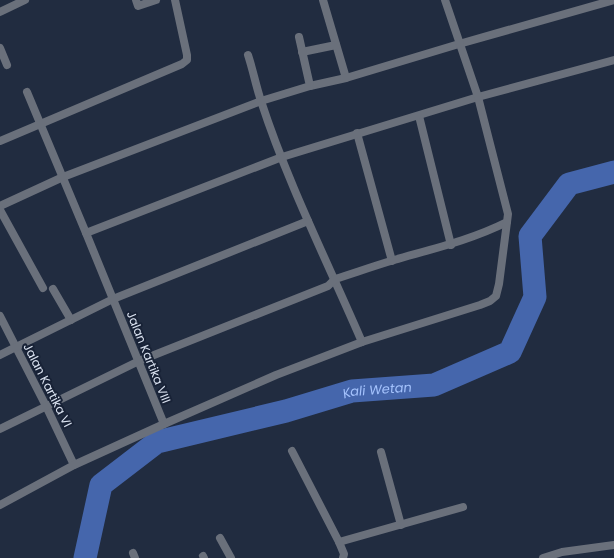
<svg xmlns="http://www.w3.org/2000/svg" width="614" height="558" font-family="Poppins,sans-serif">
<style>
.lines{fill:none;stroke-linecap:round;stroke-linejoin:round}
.river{stroke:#4566ac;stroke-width:23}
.minor{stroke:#6a707b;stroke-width:8}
.labels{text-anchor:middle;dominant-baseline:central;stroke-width:4;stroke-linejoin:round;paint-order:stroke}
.street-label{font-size:12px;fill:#dbe3f1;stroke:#182236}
.water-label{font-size:13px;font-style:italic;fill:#a4c2fc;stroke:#182236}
</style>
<rect width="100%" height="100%" fill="#212c40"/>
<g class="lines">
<path class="river" id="s1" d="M85 558 101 485 157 442 286 411 352 391 434 385 510 352 535 297 530 236 569 184 614 172"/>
<g class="minor">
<polyline points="136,0 138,6 156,0"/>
<polyline points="323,0 346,78"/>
<polyline points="0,12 25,0"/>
<polyline points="0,48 7,65"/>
<polyline points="302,52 336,45"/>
<path d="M248 55C253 70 256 86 261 101 288 184 328 263 362 342"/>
<polyline points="310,86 346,78 459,44 614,0"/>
<polyline points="27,92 86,233 164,424"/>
<polyline points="419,116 451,245"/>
<polyline points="357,133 392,261"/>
<polyline points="0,141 182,64 187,60 187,55 175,0"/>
<polyline points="0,206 63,177 261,101 310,86 299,37"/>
<polyline points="0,210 43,288"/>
<polyline points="86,233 282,157 478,97 614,60"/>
<polyline points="53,289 71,320"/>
<polyline points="0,316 46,406 74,465"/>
<polyline points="0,355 113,299 308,221"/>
<path d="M0 429 139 361 328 286 335 279C354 273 374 266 394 260 432 249 471 240 507 222L508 214 478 97 445 0"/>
<polyline points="292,451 339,542 344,554 343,558"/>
<polyline points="381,452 401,525"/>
<polyline points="0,505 74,465 164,424 276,375 362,342 480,305 490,301 496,296 499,284 507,222"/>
<polyline points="220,538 231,558"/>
<polyline points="339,542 463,507"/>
<polyline points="133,553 135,558"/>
<polyline points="203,556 204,558"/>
<polyline points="543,558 562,552 614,545"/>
</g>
</g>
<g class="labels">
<g class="street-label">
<text transform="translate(149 357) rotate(68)">Jalan Kartika VIII</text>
<text transform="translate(48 385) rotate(63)">Jalan Kartika VI</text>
</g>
<g class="water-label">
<text stroke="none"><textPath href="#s1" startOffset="372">Kali Wetan</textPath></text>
</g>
</g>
</svg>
